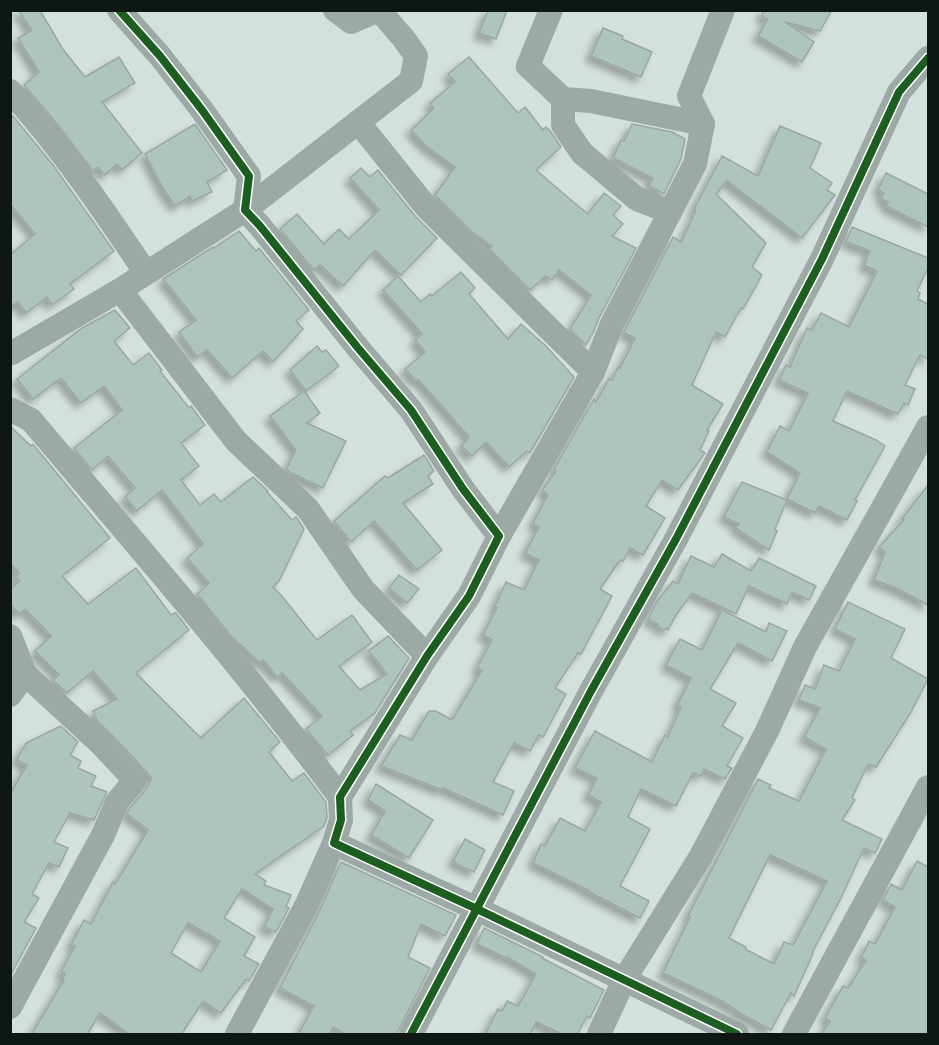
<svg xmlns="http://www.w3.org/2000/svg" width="939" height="1045" font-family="Overpass,sans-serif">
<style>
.building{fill:#aec5bd;stroke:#9ca6a2;stroke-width:1.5;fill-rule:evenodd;filter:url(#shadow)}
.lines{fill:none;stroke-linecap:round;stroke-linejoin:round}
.minor{stroke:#9ca9a4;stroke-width:24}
.cycleway-casing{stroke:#fff;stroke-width:11}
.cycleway{stroke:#1b5e20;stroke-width:8}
</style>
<defs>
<filter id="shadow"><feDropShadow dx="-5.5" dy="5.5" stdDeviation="3" flood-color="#0004"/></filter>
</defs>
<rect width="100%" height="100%" fill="#d4e0db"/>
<g class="building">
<polygon points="18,10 40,10 62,48 85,77 119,57 135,83 102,102 142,153 122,170 117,164 105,175 98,167 93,171 58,125 24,85 39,72 18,38 32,30"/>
<polygon points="488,10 507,10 496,39 479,33"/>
<polygon points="763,10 832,10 820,31 785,22 814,42 802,62 758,36 768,19 762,17"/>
<polygon points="603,28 623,36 622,39 652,52 641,77 591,56"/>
<polygon points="469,57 518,113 525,107 543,130 546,127 551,132 561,147 536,170 571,200 588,214 604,193 621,206 613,215 623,224 612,236 636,248 599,318 594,331 586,345 570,329 591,295 559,270 552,280 546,276 530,290 489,249 492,246 471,231 435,195 455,167 426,146 411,130 434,108 430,103 455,82 448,74"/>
<polygon points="13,116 53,165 114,251 70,284 74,289 52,305 47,297 26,313 18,302 10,307 10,255 35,234 10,204 10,119"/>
<polygon points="195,124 227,170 207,182 212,192 192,201 190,196 175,206 164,190 145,154"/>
<polygon points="632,124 672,132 685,139 681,159 664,194 649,186 653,178 613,158 621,140 624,141"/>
<polygon points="780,126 821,143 810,168 832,183 827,190 835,195 802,238 727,181 716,194 766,243 752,267 762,275 743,309 741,308 725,337 716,332 692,385 723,404 707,430 709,431 700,450 705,453 678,490 662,480 646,506 665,518 643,555 630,548 623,561 620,560 600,589 612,596 581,654 578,653 555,688 566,694 543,737 539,735 530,751 514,743 493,782 514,791 503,815 443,788 442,790 381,766 400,735 412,740 429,711 436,711 452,720 482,670 477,668 492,640 483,635 497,608 494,608 506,582 524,590 539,560 525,553 539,527 533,523 548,495 542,490 556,471 554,469 594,399 596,402 609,379 612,380 618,367 620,368 635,338 624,333 625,330 673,237 681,242 696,210 694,209 722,156 758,176"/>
<polygon points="361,168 370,177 378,170 416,217 437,238 401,275 375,250 343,286 320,265 314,270 280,229 297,214 324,244 339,229 349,239 379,210 350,178"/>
<polygon points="886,173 928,194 928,227 886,206 888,202 881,199 884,193 878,190"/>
<polygon points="852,227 928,258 928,268 917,291 920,293 918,299 928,304 928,359 920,355 905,385 915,389 908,405 904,403 898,414 847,391 833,421 876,440 885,446 855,500 857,501 847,520 819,506 815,513 787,499 800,473 767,452 780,426 789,431 808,393 779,380 786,365 790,367 807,328 812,330 821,313 849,327 877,271 864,265 870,251 846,242"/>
<polygon points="239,231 256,251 259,248 309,310 296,321 303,329 273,362 263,351 232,378 207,350 197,357 179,332 196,320 163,279 213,247 214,248"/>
<polygon points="461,272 475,288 469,294 508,339 521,324 546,346 574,377 530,453 527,451 509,467 486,442 472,456 461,446 469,437 418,379 416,381 405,369 425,352 415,340 422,334 383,290 398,276 421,302 430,294 432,296"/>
<polygon points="115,310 130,328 114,341 133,365 149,353 162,370 160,371 189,408 191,406 205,425 181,443 199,466 181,480 200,505 214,494 221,502 253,477 268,491 267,492 292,520 296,517 297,518 304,529 279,581 273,587 281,595 317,640 352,615 372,642 339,666 360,690 387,674 369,651 388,636 409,658 375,713 350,731 353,735 328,755 306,729 322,716 282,673 277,677 263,660 260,663 231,636 197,594 209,583 187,558 203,544 162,490 137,511 125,497 135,488 108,456 92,470 74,448 122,410 104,386 81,403 61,378 33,399 17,379 82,328"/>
<polygon points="317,346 322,352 326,350 339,366 306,391 290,370"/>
<polygon points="304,391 320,413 307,423 346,441 323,488 291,473 286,469 296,450 270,416"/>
<path d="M10 426 31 446 33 444 110 538 62 576 88 604 136 568 171 615 174 613H176L189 630 136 673 201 738 244 698 280 742 269 752 292 781 304 773 326 802 327 818 324 826 255 874 266 881 264 885 291 895 286 907 289 908 276 932 264 927 273 909 242 889 224 918 255 937 244 956 259 964 249 981 246 979 221 1013 203 1001 181 1035H131L100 1013 87 1035H31L64 980H62L65 974 61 972 75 946 71 945 84 920 91 924 113 882 115 884 148 830 127 814 129 809 146 789 152 778 111 734 98 722 93 711 117 699 93 671 67 693 53 680 59 675 35 651 51 636 25 609 19 614 10 604V589L20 581 15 577 19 573 10 563ZM188 923 220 941 201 972 171 953Z"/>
<polygon points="424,455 434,471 428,476 433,484 403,503 442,550 417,570 374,521 351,542 334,521 385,476 388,478"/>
<polygon points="742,482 787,500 775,529 777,531 769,550 736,528 739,524 724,517"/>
<polygon points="928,485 928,605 896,588 874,580 885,552 879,547 904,520 902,519"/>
<polygon points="722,554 751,571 759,558 816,586 809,600 792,592 787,604 749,586 736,614 692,593 676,615 668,630 666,628 664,630 657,625 658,624 648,619 656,603 673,581 678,584 691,556 714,567"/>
<polygon points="399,575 419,589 407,603 389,588"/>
<path d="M848 602 905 629 891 658 928 679 910 714 876 767 868 764 852 798 855 800 842 820 882 839 875 853 864 848 841 898 812 953 813 954 794 996 791 993 771 1030 745 1016 722 1001 663 973 690 917 688 916 758 779 771 785 769 788 799 801 826 749 804 737 820 708 799 700 805 685 815 689 824 665 839 671 855 639 835 629ZM770 855 827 881 793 945 784 942 774 964 745 949 746 947 729 938Z"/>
<polygon points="722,610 766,632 769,623 787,631 772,661 738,643 710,689 736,703 722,726 743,738 727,766 732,768 725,779 704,769 701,776 693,773 676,806 641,789 628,817 650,829 620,886 649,901 640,918 589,892 590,891 533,863 541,844 545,846 560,818 585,831 601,802 588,795 597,778 575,768 595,731 652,762 665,735 668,737 681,707 677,705 691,678 666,665 680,639 702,650"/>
<polygon points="61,726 78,742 70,755 81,761 78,768 96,776 91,786 107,792 94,820 70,813 54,842 68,848 59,867 49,863 32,894 39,898 24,922 36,928 10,976 10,794 27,765 17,760 26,743"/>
<polygon points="376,784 433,820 409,858 371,835 385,811 368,800"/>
<polygon points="465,839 485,850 474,872 453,862"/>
<polygon points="917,861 928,867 928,1035 821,1035 830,1021 825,1018 843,986 848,988 866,960 861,958 869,941 875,944 895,907 883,900 891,884 902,890"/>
<polygon points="341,862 456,915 445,936 421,924 408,957 430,968 396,1035 347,1035 333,1027 329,1035 298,1035 314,1006 280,988 319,912"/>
<polygon points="484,928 543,957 542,958 604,990 590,1018 587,1016 577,1035 564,1035 536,1022 530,1035 485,1035 498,1009 502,1011 507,1001 518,1006 536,974 507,957 506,958 477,944"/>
</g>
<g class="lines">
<g class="minor">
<polyline points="119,10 160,56 202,110 249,176 245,210 260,226 358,348 411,410 463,489 499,536 469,596 427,656 340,797 341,820 334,843 477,909 737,1034"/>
<polyline points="335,10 351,22 379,10"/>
<path d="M10 91C61 147 104 211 146 273"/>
<polyline points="563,99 563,125 582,153 637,199 670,212"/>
<polyline points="358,122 427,208 593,372"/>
<polyline points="703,124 689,96 723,10"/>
<polyline points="120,290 245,210 411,81 416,56 404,39 379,10"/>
<polyline points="12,353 120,290 236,441 308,509 363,589 427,656"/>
<path d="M10 409 31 420C136 544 242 666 340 797"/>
<polyline points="499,536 593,372 612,324 695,164 703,124 591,101 563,99 528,66 551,10"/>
<polyline points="10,636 25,674 101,744 135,780 117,802 103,835 10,1007"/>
<polyline points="10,695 25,674"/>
<polyline points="237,1034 306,906 334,843"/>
<polyline points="411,1034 591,691 676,539 822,259 899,92 928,58"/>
<polyline points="599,1034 624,980 701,856 767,731 805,647 928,427"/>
<polyline points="794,1034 928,787"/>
</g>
<defs>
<g id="cycleway">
<polyline points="119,10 160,56 202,110 249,176 245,210 260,226 358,348 411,410 463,489 499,536 469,596 427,656 340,797 341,820 334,843 477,909 737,1034"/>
<polyline points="411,1034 591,691 676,539 822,259 899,92 928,58"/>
</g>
</defs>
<use href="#cycleway" class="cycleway-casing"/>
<use href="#cycleway" class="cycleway"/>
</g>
<rect width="939" height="1045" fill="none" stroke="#0f1714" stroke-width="24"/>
</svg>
